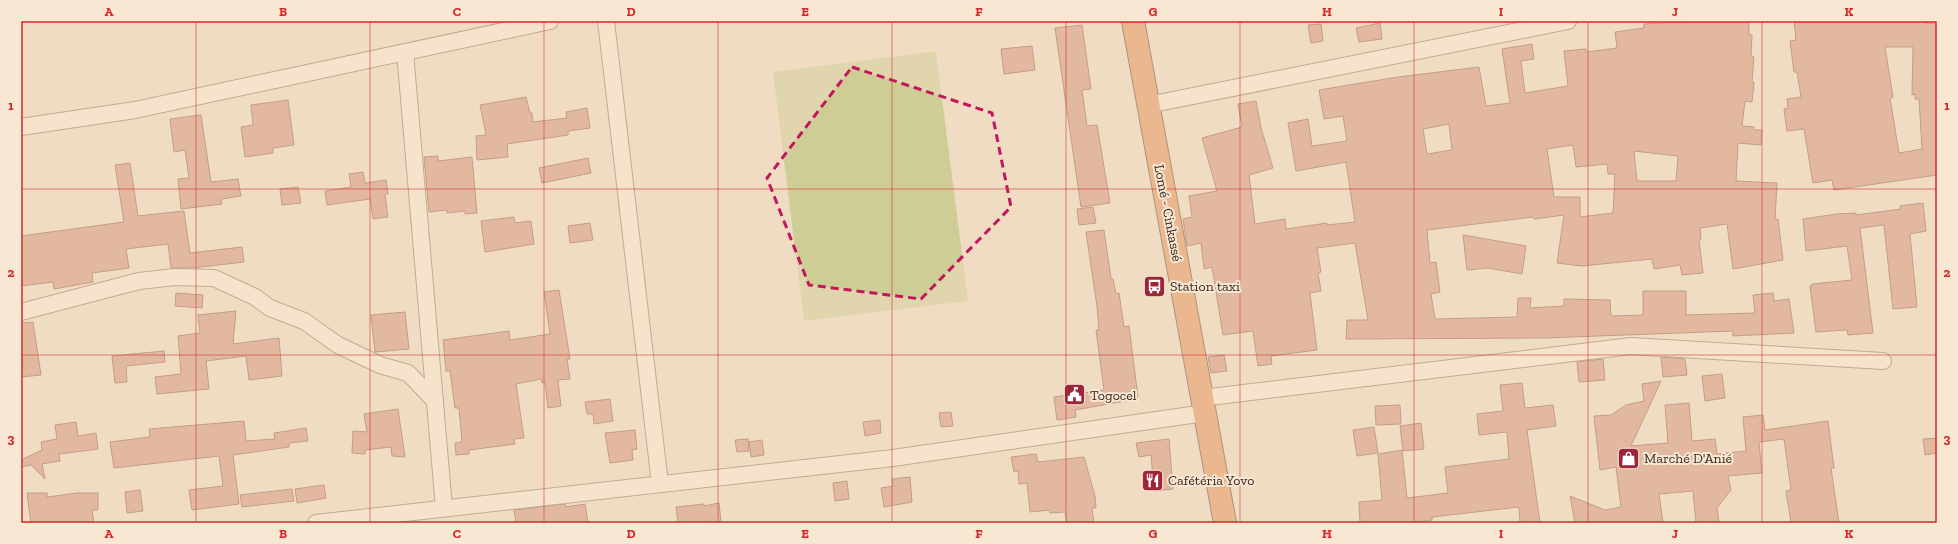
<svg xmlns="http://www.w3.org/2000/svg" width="1958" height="544" font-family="'Zilla Slab',serif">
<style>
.green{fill:#cfcd96}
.building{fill:#d18e77;stroke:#8c503d;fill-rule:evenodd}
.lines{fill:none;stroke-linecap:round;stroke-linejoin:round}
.street-casing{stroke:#8c6c59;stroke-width:18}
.highway-casing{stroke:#593b2d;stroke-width:24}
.street{stroke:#fbead7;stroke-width:16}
.highway{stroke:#e48b4f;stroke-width:22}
.marked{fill:none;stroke:#c2185b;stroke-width:3;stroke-dasharray:8 5;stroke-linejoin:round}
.grid{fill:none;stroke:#d62828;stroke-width:1;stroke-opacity:0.55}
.labels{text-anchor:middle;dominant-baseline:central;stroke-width:4;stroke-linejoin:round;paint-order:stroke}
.street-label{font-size:14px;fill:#3b271d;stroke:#f7e7d3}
.poi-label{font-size:14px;fill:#3b271d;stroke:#f7e7d3;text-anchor:start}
.neatline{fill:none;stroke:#d62828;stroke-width:1.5}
.grid-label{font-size:13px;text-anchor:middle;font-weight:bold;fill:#d62828}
</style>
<rect width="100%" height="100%" fill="#f0dcc3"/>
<polygon class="green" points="936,51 968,301 804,321 773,72"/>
<g class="building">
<path d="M1692 21H1749V35H1752L1751 56 1754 57 1752 82H1754L1752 102 1745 101 1742 126 1754 127V130H1762L1761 145 1738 143 1736 181 1777 183 1775 220 1778 219 1783 260 1733 269 1727 224 1700 228 1701 239 1699 240 1703 273 1682 275 1680 265 1654 269 1652 259 1582 266 1557 263 1564 215 1534 219 1533 217 1427 230 1430 263 1436 262 1440 292 1431 294 1435 319 1517 317 1518 298H1531L1530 308 1564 306V299L1610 300 1611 316 1643 315V291H1686V315L1755 313 1753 295 1773 293 1774 301 1789 299 1794 333 1733 336V331L1545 338 1346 339 1347 320H1368L1355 243 1317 248 1321 272 1318 273 1321 291 1310 293 1317 350 1271 356 1272 364 1258 366 1253 331 1223 335 1212 267 1204 269 1201 243 1187 246 1183 219 1192 217 1189 196 1217 191 1202 138 1242 127 1238 104 1256 101 1261 128 1273 168 1249 175 1255 224 1285 219 1286 229 1327 223V225L1355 222 1346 162 1296 171 1288 123 1308 119 1312 146 1347 141 1343 116 1324 119 1319 90 1398 77 1479 67 1486 106 1510 103 1502 49 1532 44 1534 59 1521 61 1525 93 1568 86 1564 51 1586 49V52L1617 48 1615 32 1644 28V24ZM1449 124 1452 150 1427 154 1423 129ZM1573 145 1576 167 1607 164 1608 174H1615L1613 213 1580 217V197H1554L1547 149ZM1634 151 1678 156 1676 181H1637Z"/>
<path d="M1794 21H1925V23L1937 24V175L1834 190 1832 180 1813 183 1804 129 1787 131 1784 109 1788 108 1787 99 1801 97 1797 72H1794L1790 41 1796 40ZM1885 47H1913L1912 95 1915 94V99H1919L1922 149 1899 153 1890 98 1893 97Z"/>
<polygon points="1380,23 1382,39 1359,42 1356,28"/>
<polygon points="1321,24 1323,41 1311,43 1308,25"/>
<polygon points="1082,25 1091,89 1082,90 1087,126 1097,125 1110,203 1081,207 1055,28"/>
<polygon points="1032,46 1035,70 1004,74 1001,49"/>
<polygon points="526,97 530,113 532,113 533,122 567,118 566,112 587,108 590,128 568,131 568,135 507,144 508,157 477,160 476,136 486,135 480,105"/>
<polygon points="288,100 294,145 273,148 273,153 245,157 241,127 253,125 251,105"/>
<polygon points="201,115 211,182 238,179 241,196 221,199 222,204 181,209 178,179 189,178 185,150 174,152 170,119"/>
<polygon points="438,156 438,161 472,157 477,213 465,214 465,211 447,213 447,210 429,212 424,157"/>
<polygon points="588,158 591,173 542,183 539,168"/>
<polygon points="130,163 138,216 184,211 190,253 242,247 244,262 193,268 171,268 168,244 126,249 129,268 92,273 93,282 54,289 53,282 21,286 21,236 124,222 115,165"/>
<polygon points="363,172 365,183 386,180 388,194 385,194 388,217 373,219 370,199 327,205 325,191 351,187 349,174"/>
<polygon points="298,187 301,203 282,205 280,189"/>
<polygon points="1923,203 1926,231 1910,234 1917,307 1893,309 1884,225 1860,228 1873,333 1848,335 1847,330 1816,332 1810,286 1812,286 1812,284 1852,280 1847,246 1806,251 1803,219 1837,214 1856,213 1856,215 1901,209 1900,206"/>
<polygon points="1093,207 1096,223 1079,225 1077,209"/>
<polygon points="514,217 515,223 531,221 534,244 485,252 481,221"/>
<polygon points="590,223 593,240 570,243 568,226"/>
<polygon points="1104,230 1111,279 1113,279 1116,294 1119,293 1124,327 1129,326 1138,397 1131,398 1131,400 1075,410 1076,417 1057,420 1054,397 1104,390 1096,330 1099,330 1097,306 1086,232"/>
<polygon points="1463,235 1526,246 1522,274 1488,268 1467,270"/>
<polygon points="559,290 570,359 567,359 570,379 558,380 561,406 548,408 545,382 542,383 541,379 516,384 524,438 514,439 515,444 469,450 469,454 456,455 455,443 462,442 459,408 455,408 450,371 446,371 443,340 509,331 510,340 550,334 544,292"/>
<polygon points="176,293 203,295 202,308 175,306"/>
<polygon points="236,311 233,344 279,338 282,376 249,380 246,356 206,361 209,389 157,394 155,377 181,374 178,336 200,333 198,315"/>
<polygon points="405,312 409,349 375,352 371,315"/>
<polygon points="33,322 41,375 21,377 21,365 23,364 21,350 21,323"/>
<polygon points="164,351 165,362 126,366 127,382 115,383 112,356"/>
<polygon points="1224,355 1227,371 1211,373 1208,357"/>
<polygon points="1661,357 1685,359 1687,375 1663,377"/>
<polygon points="1603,359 1605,380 1579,382 1577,362"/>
<polygon points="1722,374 1725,398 1705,401 1702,376"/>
<polygon points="1661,381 1631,446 1668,443 1665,405 1689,403 1692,441 1715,439 1717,454 1746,451 1743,417 1763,415 1765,430 1828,421 1834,468 1831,468 1839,523 1791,523 1786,491 1791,490 1784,439 1759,442 1762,473 1728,476 1731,490 1717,508 1719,523 1696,523 1693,491 1659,494 1663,523 1575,523 1570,496 1605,510 1621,507 1616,467 1600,470 1594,416 1611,415 1626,405 1644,401 1642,384"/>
<polygon points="1522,383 1525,408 1553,405 1556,426 1527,430 1540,523 1520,523 1519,507 1432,517 1432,520 1405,523 1360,523 1359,502 1382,500 1378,454 1402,450 1407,498 1448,493 1445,467 1509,459 1507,432 1479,435 1477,414 1503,411 1500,385"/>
<polygon points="610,399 613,421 594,424 593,414 587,414 585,402"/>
<polygon points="1400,405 1401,424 1376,425 1375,406"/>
<polygon points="398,409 405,457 392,456 391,447 365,450 365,454 352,453 353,431 367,432 364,414"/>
<polygon points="951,412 953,426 941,427 939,413"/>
<polygon points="880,420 881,433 865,436 863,422"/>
<polygon points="244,421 246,441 275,439 274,433 306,428 308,441 289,443 289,447 233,455 239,504 192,510 189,490 223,486 219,456 114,468 110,442 150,437 149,429"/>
<polygon points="76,422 78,436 96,433 98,449 59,454 60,461 42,464 45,479 31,465 21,467 21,460 42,450 41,442 57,439 55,425"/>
<polygon points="1421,423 1424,449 1403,451 1400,426"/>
<polygon points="1374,427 1378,453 1357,456 1353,430"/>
<polygon points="635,430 637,449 632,450 633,460 610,463 605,433"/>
<polygon points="1937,438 1937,453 1925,455 1923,439"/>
<polygon points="748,439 749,451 737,452 735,440"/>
<polygon points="1169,439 1173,489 1154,491 1151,455 1139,457 1136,443"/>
<polygon points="762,440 764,455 751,457 749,442"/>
<polygon points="1036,454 1038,462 1084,457 1095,496 1096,508 1092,508 1094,523 1067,523 1065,512 1050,513 1050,510 1030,512 1027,483 1019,484 1018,471 1014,472 1011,457"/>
<polygon points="910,477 912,502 884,507 881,488 893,486 892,479"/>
<polygon points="847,481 849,499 835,501 833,483"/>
<polygon points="324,485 326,498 297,503 295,489"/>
<polygon points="292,489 294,501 242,507 240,495"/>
<polygon points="140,490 143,511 127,513 125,492"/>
<polygon points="27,493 47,493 47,497 77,493 98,493 98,510 92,510 94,523 31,523"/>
<polygon points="719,503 721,522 678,523 676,507 704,504 704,506"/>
<polygon points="565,504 566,507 585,504 588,523 516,523 514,510"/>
</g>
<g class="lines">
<defs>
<g id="street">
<polyline points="606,21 660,484"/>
<polyline points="405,52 444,508"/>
<polyline points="1148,105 1568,21"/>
<polyline points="21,127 135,110 550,21"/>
<polyline points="21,312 139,281 175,277 214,278 255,297 270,308 304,321 338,345 380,365 408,373 435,401"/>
<polyline points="1202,398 1631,346 1883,361"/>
<polyline points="316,523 893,458 1205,413"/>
</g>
<polyline id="highway" points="1133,21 1225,523"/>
</defs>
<use href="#street" class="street-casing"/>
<use href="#highway" class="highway-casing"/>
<use href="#street" class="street"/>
<use href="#highway" class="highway"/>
</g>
<path d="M0 0H1958V544H0ZM852 67 992 113 1011 207 921 299 809 285 767 178Z" fill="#f0dcc3" fill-opacity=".55" fill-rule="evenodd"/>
<path class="marked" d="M852 67 992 113 1011 207 921 299 809 285 767 178Z"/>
<path class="grid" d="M196 21V523M370 21V523M544 21V523M718 21V523M892 21V523M1066 21V523M1240 21V523M1414 21V523M1588 21V523M1762 21V523M21 189H1937M21 355H1937"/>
<defs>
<symbol id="bus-square" viewBox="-11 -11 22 22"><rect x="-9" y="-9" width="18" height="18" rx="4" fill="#9e2539" stroke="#f7e7d3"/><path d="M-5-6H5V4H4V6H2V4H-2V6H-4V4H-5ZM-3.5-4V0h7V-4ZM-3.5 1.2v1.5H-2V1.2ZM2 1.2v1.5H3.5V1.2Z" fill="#fff"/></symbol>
<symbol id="civic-square" viewBox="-11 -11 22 22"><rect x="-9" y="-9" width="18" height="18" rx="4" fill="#9e2539" stroke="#f7e7d3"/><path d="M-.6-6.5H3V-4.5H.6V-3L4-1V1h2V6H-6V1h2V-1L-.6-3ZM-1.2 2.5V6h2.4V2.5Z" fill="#fff"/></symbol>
<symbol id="shop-square" viewBox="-11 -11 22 22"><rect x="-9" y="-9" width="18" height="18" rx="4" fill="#9e2539" stroke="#f7e7d3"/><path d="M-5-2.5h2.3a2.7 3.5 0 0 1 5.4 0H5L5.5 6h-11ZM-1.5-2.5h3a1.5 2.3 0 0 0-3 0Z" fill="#fff"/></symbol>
<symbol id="restaurant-square" viewBox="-11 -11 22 22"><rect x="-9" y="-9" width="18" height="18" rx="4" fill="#9e2539" stroke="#f7e7d3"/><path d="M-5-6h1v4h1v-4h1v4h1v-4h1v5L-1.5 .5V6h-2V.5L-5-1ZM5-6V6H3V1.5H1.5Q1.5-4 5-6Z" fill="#fff"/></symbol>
</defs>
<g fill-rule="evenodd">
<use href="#bus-square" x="1142" y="274" width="25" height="25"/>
<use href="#civic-square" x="1062" y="382" width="25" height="25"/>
<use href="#shop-square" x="1616" y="446" width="25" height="25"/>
<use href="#restaurant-square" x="1140" y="468" width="25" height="25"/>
</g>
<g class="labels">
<g class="street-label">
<text transform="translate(1168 213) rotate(79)">Lomé - Cinkassé</text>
</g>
<g class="poi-label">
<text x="1170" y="286">Station taxi</text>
<text x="1090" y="395">Togocel</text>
<text x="1644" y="458">Marché D'Anié</text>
<text x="1168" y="480">Cafétéria Yovo</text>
</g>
</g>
<rect width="1958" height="544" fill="none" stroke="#f7e7d3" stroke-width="44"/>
<rect x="22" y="22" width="1914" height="500" class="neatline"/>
<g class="grid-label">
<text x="109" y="16">A</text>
<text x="283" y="16">B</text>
<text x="457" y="16">C</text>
<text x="631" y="16">D</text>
<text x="805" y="16">E</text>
<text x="979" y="16">F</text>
<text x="1153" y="16">G</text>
<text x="1327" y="16">H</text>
<text x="1501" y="16">I</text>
<text x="1675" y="16">J</text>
<text x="1849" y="16">K</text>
<text x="11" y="110">1</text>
<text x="1947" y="110">1</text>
<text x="11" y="277">2</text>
<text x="1947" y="277">2</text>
<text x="11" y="443">3</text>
<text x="1947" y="443">3</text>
<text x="109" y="538">A</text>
<text x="283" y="538">B</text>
<text x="457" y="538">C</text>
<text x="631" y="538">D</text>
<text x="805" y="538">E</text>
<text x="979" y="538">F</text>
<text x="1153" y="538">G</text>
<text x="1327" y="538">H</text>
<text x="1501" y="538">I</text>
<text x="1675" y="538">J</text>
<text x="1849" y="538">K</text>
</g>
</svg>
